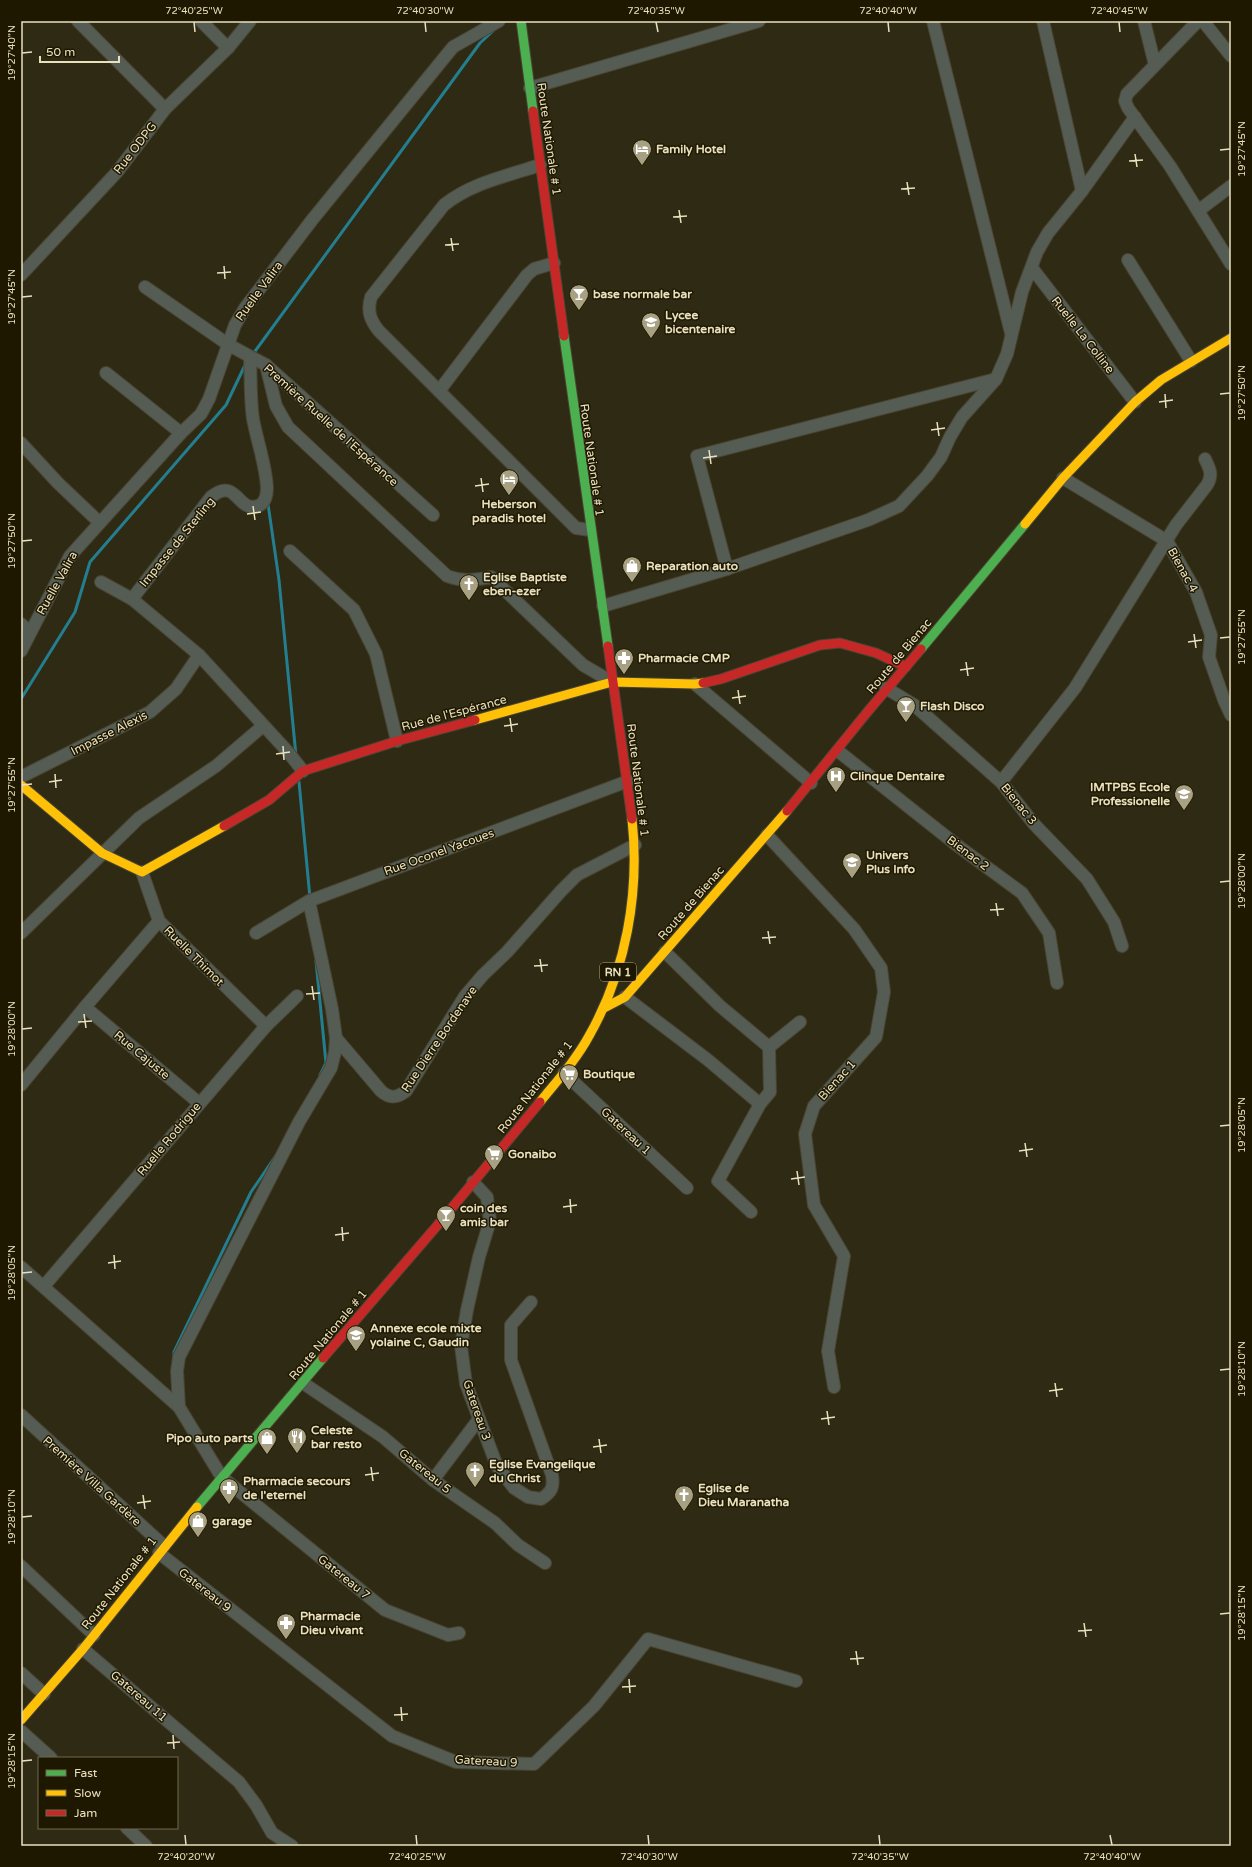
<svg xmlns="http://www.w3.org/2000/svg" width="1252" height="1867" font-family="'Varela Round',sans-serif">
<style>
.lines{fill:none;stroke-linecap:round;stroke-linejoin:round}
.stream{stroke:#247e8f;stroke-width:3}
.street-casing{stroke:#4a4532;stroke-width:14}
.fast-casing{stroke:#4a4532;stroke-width:11}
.slow-casing{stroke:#4a4532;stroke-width:11}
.jam-casing{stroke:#4a4532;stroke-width:11}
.street{stroke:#545c54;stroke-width:12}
.fast{stroke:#4caf50;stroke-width:9}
.slow{stroke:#ffc107;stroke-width:9}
.jam{stroke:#c62828;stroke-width:9}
.ticks{fill:none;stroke:#e9e0be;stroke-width:1.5}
.labels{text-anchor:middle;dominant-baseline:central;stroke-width:3;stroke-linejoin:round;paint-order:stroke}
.shield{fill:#1f1800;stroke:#aca485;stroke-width:1}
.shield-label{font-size:11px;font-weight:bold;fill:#e9e0be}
.street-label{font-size:12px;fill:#e9e0be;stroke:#1f1800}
.poi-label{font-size:12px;font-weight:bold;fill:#e9e0be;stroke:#1f1800;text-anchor:start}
.neatline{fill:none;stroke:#e9e0be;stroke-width:1.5}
.ticks-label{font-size:10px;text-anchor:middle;fill:#e9e0be}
</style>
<rect width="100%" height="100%" fill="#2e2a14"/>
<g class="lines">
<g class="stream">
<polyline points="253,354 480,43 494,30"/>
<polyline points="268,504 279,580 296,756"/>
<polyline points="21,699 75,612 90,562 226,405 246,363"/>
<polyline points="299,782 310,898"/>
<polyline points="316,961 326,1063 320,1075"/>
<polyline points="174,1357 174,1352 251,1192 277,1154"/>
</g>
<defs>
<g id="street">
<polyline points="78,21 165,109"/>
<polyline points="201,21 228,48"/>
<polyline points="933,21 1011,333"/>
<polyline points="1043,21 1082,191"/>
<polyline points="1144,21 1155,65"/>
<polyline points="1198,21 1127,94 1125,101 1128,108 1170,166 1231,264"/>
<polyline points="1203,21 1231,56"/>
<polyline points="530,88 759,21"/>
<path d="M540 165C507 176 471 183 444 205L371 297C367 311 370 320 379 331L576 528 590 530"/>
<polyline points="1198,211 1231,186"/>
<polyline points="1128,260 1191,361"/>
<polyline points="1032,268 1135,402"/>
<polyline points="21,275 117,172 165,109 228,48 250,21"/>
<polyline points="145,287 229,345 266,365 433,515"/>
<path d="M266 365 276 406 288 427 447 576C463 582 474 580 491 577L583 665 612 682"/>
<polyline points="106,373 181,433"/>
<polyline points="439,391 527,275 534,269 554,263"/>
<polyline points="21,443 58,483 99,522"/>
<polyline points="1063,478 1167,541 1196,592 1211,635 1209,657 1224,700 1231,715"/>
<polyline points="290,551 354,610 376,654 397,741"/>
<polyline points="727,569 697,456 996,379"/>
<polyline points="101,582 132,599 199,655 288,752 303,771"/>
<path d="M132 599 211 497C237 476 237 513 258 506 266 503 267 495 267 488 266 465 257 441 253 419 250 399 251 378 250 357"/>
<polyline points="603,606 727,569 868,520 899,506 927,476 941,457 950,437 962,417 996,379 1007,354 1022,292 1037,252 1048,233 1082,191 1135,117"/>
<polyline points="21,624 30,632"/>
<polyline points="21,651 70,556 181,433 201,414 209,399 235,325 245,308 312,220 453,47 499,21"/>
<polyline points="695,684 811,783"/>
<polyline points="886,688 914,705 1001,782 1034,824 1087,879 1114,922 1122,946"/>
<polyline points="838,751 958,846 1022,893 1049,933 1057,983"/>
<polyline points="21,777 150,712 176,689 199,655"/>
<path d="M1001 782 1075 688 1176 525 1207 485C1213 475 1210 469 1205 459"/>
<polyline points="767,835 854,929 881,968 884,992 876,1037 814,1106 805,1134 814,1205 844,1256 828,1351 834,1387"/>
<polyline points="142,872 159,921 266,1026"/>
<polyline points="21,933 139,818 216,766 263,726"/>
<polyline points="256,933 309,901 628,781"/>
<polyline points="665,952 720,1006 769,1047"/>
<polyline points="625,997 708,1060 760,1104"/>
<polyline points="85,1007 199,1103"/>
<path d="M336 1038 381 1091C390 1099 397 1098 406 1091L465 996 483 975 507 952 561 891 577 875 635 845"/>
<polyline points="564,1073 687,1188"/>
<polyline points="21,1085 85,1007 159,921"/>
<path d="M473 1182 487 1197 490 1221 479 1257 467 1310 461 1346 466 1384 497 1466 514 1488 528 1497 541 1499C552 1492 554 1487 552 1475L511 1360V1325L531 1302"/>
<polyline points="751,1212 718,1181 760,1104 770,1092 769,1047 800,1022"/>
<polyline points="21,1267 179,1407 221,1476 234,1487 385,1610 448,1635 459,1633"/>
<polyline points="44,1286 266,1026 297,996"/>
<polyline points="303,1383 383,1437 433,1480 495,1523 518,1545 545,1563"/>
<polyline points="179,1407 177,1371 179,1357 299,1122 331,1068 335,1052 336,1038 332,1009 309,901"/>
<polyline points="21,1415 164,1546"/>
<polyline points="433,1480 479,1419"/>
<polyline points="159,1553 392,1736 456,1762 534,1764 594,1706 648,1639 796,1681"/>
<polyline points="21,1566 94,1635"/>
<polyline points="83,1649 239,1782 256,1805 272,1833 292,1846"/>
<polyline points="21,1673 44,1694"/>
<polyline points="21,1731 51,1758"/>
<polyline points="127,1828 146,1846"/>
</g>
<g id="fast">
<polyline points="521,21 533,111"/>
<polyline points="564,336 608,646"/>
<polyline points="921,649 1025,524"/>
<polyline points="197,1507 323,1358"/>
</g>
<g id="slow">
<polyline points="1025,524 1063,478 1135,402 1161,380 1231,338"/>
<polyline points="475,720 612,682 695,684 703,683"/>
<polyline points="21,785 102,853 142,872 224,826"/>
<polyline points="604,1008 625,997 787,811"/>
<path d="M540 1102C557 1081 576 1060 589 1036 626 971 640 893 632 819"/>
<polyline points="21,1720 83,1649 197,1507"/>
</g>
<g id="jam">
<polyline points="533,111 564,336"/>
<polyline points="608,646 632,819"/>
<polyline points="703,683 721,679 820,645 840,643 876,653 906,667"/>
<polyline points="787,811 869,710 921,649"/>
<polyline points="224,826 269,800 303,771 397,741 475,720"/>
<polyline points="323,1358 436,1227 540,1102"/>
</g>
</defs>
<use href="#street" class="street-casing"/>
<use href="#fast" class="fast-casing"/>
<use href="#slow" class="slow-casing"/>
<use href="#jam" class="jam-casing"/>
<use href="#street" class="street"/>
<use href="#fast" class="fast"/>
<use href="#slow" class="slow"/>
<use href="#jam" class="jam"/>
</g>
<path class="ticks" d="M194 22 195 32M425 22 426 32M656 22 658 32M888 22 889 32M1119 22 1120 32M22 53 32 52M1220 150 1230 149M1135 154 1137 167M1129 161 1143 160M907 182 909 195M901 189 915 188M679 210 681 223M673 217 687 216M451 238 453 251M445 245 459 244M224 266 225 279M217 273 231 272M22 297 32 296M1165 394 1166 408M1220 394 1230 393M1159 402 1173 400M937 422 939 436M931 430 945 428M709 450 711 464M703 458 717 456M481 478 483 492M475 486 489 484M253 506 255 520M247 514 261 512M22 541 32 540M1194 634 1196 648M1220 638 1230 637M1188 642 1202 640M966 662 968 676M960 670 974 668M738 690 740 704M732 698 746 696M510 718 512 732M504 726 518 724M283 746 284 760M276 754 290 752M55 774 56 788M49 782 62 780M22 785 32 784M1220 882 1230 881M996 903 998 916M990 910 1004 909M768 931 770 944M762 938 776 937M540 959 542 972M534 966 548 965M312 986 314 1000M306 994 320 993M84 1014 86 1028M78 1022 92 1021M22 1029 32 1028M1220 1126 1230 1125M1025 1143 1027 1157M1019 1151 1033 1149M797 1171 799 1185M791 1179 805 1177M570 1199 571 1213M563 1207 577 1205M342 1227 343 1241M335 1235 349 1233M114 1255 115 1269M108 1263 121 1261M22 1273 32 1272M1220 1370 1230 1369M1055 1383 1057 1397M1049 1391 1063 1389M827 1411 829 1425M821 1419 835 1417M599 1439 601 1453M593 1447 607 1445M371 1467 373 1481M365 1475 379 1473M143 1495 145 1509M137 1503 151 1501M22 1517 32 1516M1220 1614 1230 1613M1084 1623 1086 1637M1078 1631 1092 1630M856 1651 858 1665M850 1659 864 1658M629 1679 630 1693M622 1687 636 1686M401 1707 402 1721M394 1715 408 1714M173 1735 174 1749M167 1743 180 1742M22 1761 32 1760M185 1835 186 1845M416 1835 417 1845M648 1835 649 1845M879 1835 880 1845M1110 1835 1112 1845"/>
<defs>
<symbol id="hotel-pin" viewBox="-11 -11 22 30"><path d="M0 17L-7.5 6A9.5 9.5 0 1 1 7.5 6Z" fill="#a8a082" stroke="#1f1800"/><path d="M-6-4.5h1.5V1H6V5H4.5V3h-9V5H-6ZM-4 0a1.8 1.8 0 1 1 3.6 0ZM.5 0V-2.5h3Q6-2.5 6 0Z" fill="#fff"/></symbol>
<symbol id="bar-pin" viewBox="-11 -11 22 30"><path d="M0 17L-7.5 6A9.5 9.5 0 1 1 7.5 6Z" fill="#a8a082" stroke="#1f1800"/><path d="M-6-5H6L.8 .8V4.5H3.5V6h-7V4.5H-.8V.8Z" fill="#fff"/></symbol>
<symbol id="university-pin" viewBox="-11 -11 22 30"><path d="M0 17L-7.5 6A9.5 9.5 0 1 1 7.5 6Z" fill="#a8a082" stroke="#1f1800"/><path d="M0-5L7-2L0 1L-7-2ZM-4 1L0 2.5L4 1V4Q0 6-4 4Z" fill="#fff"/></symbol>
<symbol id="shop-pin" viewBox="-11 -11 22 30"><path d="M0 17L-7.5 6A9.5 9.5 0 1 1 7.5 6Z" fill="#a8a082" stroke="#1f1800"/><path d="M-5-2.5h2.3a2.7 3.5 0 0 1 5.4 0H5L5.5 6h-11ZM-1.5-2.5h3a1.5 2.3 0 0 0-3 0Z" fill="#fff"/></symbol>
<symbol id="church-pin" viewBox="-11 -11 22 30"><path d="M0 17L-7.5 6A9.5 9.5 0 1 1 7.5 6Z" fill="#a8a082" stroke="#1f1800"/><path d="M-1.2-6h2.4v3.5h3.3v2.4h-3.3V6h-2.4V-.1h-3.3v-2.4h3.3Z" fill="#fff"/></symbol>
<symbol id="pharmacy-pin" viewBox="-11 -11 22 30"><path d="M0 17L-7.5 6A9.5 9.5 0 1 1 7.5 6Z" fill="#a8a082" stroke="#1f1800"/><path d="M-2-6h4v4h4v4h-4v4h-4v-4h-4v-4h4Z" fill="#fff"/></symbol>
<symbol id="hospital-pin" viewBox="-11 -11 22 30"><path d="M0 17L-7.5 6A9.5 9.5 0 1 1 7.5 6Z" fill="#a8a082" stroke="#1f1800"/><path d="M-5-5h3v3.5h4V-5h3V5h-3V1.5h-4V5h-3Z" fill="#fff"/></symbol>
<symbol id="supermarket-pin" viewBox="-11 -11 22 30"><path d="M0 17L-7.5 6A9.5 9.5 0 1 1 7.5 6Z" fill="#a8a082" stroke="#1f1800"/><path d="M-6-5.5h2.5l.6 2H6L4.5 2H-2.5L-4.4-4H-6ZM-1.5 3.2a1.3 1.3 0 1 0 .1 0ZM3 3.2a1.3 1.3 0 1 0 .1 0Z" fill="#fff"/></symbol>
<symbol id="school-pin" viewBox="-11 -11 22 30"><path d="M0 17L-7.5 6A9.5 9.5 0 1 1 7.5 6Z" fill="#a8a082" stroke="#1f1800"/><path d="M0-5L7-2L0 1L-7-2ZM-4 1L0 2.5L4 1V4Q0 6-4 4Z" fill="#fff"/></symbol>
<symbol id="restaurant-pin" viewBox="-11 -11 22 30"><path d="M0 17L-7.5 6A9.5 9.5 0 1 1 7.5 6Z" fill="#a8a082" stroke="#1f1800"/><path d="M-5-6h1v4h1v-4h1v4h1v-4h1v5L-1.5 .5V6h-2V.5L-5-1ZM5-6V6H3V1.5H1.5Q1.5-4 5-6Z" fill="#fff"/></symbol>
</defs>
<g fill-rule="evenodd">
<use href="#hotel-pin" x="631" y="138" width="22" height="30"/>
<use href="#bar-pin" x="568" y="283" width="22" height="30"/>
<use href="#university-pin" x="640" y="311" width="22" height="30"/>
<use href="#hotel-pin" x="498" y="468" width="22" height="30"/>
<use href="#shop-pin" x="621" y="555" width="22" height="30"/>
<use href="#church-pin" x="458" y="573" width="22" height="30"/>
<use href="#pharmacy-pin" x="613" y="647" width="22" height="30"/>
<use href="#bar-pin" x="895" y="695" width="22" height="30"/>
<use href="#hospital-pin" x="825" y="765" width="22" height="30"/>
<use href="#university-pin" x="1173" y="783" width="22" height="30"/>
<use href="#university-pin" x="841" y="851" width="22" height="30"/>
<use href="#supermarket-pin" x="558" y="1063" width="22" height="30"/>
<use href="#supermarket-pin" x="483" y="1143" width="22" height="30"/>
<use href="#bar-pin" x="435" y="1204" width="22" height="30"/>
<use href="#school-pin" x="345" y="1324" width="22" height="30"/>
<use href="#restaurant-pin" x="286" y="1426" width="22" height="30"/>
<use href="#shop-pin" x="256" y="1427" width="22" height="30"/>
<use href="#church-pin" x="464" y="1460" width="22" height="30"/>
<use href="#pharmacy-pin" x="218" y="1477" width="22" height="30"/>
<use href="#church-pin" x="673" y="1484" width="22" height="30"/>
<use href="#shop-pin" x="187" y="1510" width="22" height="30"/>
<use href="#pharmacy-pin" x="275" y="1612" width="22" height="30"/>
</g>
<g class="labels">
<rect class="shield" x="600" y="963" width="36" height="18" rx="3"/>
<g class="shield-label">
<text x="618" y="972">RN 1</text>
</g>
<g class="street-label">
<text transform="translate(549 139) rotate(82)">Route Nationale # 1</text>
<text transform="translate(135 148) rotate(-52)">Rue ODPG</text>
<text transform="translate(259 291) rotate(-54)">Ruelle Valira</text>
<text transform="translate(1083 335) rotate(52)">Ruelle La Colline</text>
<text transform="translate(331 425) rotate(42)">Première Ruelle de l'Espérance</text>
<text transform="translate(592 460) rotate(82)">Route Nationale # 1</text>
<text transform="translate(177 542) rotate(-51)">Impasse de Sterling</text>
<text transform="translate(1183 570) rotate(61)">Bienac 4</text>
<text transform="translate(57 583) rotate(-61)">Ruelle Valira</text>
<text transform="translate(899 656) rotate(-50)">Route de Bienac</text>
<text transform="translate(454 713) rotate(-15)">Rue de l'Espérance</text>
<text transform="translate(109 733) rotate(-27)">Impasse Alexis</text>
<text transform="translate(638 780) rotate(83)">Route Nationale # 1</text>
<text transform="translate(1019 804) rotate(51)">Bienac 3</text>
<text transform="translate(439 852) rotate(-20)">Rue Oconel Yacoues</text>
<text transform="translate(968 853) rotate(37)">Bienac 2</text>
<text transform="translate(691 903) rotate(-49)">Route de Bienac</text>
<text transform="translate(194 956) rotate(45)">Ruelle Thimot</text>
<text transform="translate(439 1039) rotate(-56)">Rue Dierre Bordenave</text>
<text transform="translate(142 1055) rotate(40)">Rue Cajuste</text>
<text transform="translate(837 1080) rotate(-48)">Bienac 1</text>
<text transform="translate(535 1087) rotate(-52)">Route Nationale # 1</text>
<text transform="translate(626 1131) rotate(43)">Gatereau 1</text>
<text transform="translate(169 1139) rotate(-50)">Ruelle Rodrigue</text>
<text transform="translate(328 1335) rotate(-50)">Route Nationale # 1</text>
<text transform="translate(477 1410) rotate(71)">Gatereau 3</text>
<text transform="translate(425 1471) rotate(39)">Gatereau 5</text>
<text transform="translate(92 1481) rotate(42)">Première Villa Gardère</text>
<text transform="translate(344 1577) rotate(39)">Gatereau 7</text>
<text transform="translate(119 1583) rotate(-52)">Route Nationale # 1</text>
<text transform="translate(205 1590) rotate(38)">Gatereau 9</text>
<text transform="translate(139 1696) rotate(41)">Gatereau 11</text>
<text transform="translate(486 1761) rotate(3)">Gatereau 9</text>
</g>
<g class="poi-label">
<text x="656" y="149">Family Hotel</text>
<text x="593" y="294">base normale bar</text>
<text x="665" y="315">Lycee<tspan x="665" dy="14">bicentenaire</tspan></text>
<text x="509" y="504" text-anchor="middle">Heberson<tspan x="509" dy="14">paradis hotel</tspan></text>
<text x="646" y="566">Reparation auto</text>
<text x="483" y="577">Eglise Baptiste<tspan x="483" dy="14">eben-ezer</tspan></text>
<text x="638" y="658">Pharmacie CMP</text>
<text x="920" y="706">Flash Disco</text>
<text x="850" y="776">Clinque Dentaire</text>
<text x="1170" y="787" text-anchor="end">IMTPBS Ecole<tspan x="1170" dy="14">Professionelle</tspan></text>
<text x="866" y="855">Univers<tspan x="866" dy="14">Plus Info</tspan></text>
<text x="583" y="1074">Boutique</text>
<text x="508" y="1154">Gonaibo</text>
<text x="460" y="1208">coin des<tspan x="460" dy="14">amis bar</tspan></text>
<text x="370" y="1328">Annexe ecole mixte<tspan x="370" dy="14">yolaine C, Gaudin</tspan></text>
<text x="311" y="1430">Celeste<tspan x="311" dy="14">bar resto</tspan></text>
<text x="253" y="1438" text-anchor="end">Pipo auto parts</text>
<text x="489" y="1464">Eglise Evangelique<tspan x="489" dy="14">du Christ</tspan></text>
<text x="243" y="1481">Pharmacie secours<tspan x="243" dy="14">de l'eternel</tspan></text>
<text x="698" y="1488">Eglise de<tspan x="698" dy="14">Dieu Maranatha</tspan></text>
<text x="212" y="1521">garage</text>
<text x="300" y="1616">Pharmacie<tspan x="300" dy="14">Dieu vivant</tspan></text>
</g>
</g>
<rect width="1252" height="1867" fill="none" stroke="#1f1800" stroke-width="44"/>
<rect x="38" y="1757" width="140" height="72" fill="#1f1800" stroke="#70684c"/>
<rect x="46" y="1770" width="20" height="6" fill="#4caf50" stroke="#70684c"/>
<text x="74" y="1777" font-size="12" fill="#e9e0be">Fast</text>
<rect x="46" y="1790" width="20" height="6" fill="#ffc107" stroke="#70684c"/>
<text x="74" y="1797" font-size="12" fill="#e9e0be">Slow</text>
<rect x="46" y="1810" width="20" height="6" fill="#c62828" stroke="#70684c"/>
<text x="74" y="1817" font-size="12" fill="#e9e0be">Jam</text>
<path d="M40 56v6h79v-6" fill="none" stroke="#e9e0be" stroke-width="2"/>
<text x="46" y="56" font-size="12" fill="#e9e0be" stroke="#1f1800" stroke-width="3" paint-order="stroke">50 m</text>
<rect x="22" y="22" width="1208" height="1823" class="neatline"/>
<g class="ticks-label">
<text x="194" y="14">72°40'25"W</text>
<text x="425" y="14">72°40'30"W</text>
<text x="656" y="14">72°40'35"W</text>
<text x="888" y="14">72°40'40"W</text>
<text x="1119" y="14">72°40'45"W</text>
<text transform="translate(11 53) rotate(-90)" y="4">19°27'40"N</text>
<text transform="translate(1241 149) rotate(-90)" y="4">19°27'45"N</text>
<text transform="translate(11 297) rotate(-90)" y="4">19°27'45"N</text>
<text transform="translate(1241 393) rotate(-90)" y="4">19°27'50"N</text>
<text transform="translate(11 541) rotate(-90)" y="4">19°27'50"N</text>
<text transform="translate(1241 637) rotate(-90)" y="4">19°27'55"N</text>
<text transform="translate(11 785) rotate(-90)" y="4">19°27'55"N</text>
<text transform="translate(1241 881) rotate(-90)" y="4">19°28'00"N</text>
<text transform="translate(11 1029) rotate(-90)" y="4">19°28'00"N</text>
<text transform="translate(1241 1125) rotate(-90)" y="4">19°28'05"N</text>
<text transform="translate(11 1273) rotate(-90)" y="4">19°28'05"N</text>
<text transform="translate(1241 1369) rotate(-90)" y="4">19°28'10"N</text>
<text transform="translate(11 1517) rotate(-90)" y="4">19°28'10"N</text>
<text transform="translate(1241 1613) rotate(-90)" y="4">19°28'15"N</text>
<text transform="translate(11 1761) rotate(-90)" y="4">19°28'15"N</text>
<text x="186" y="1860">72°40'20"W</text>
<text x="417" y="1860">72°40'25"W</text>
<text x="649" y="1860">72°40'30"W</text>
<text x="880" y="1860">72°40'35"W</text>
<text x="1112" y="1860">72°40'40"W</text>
</g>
</svg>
